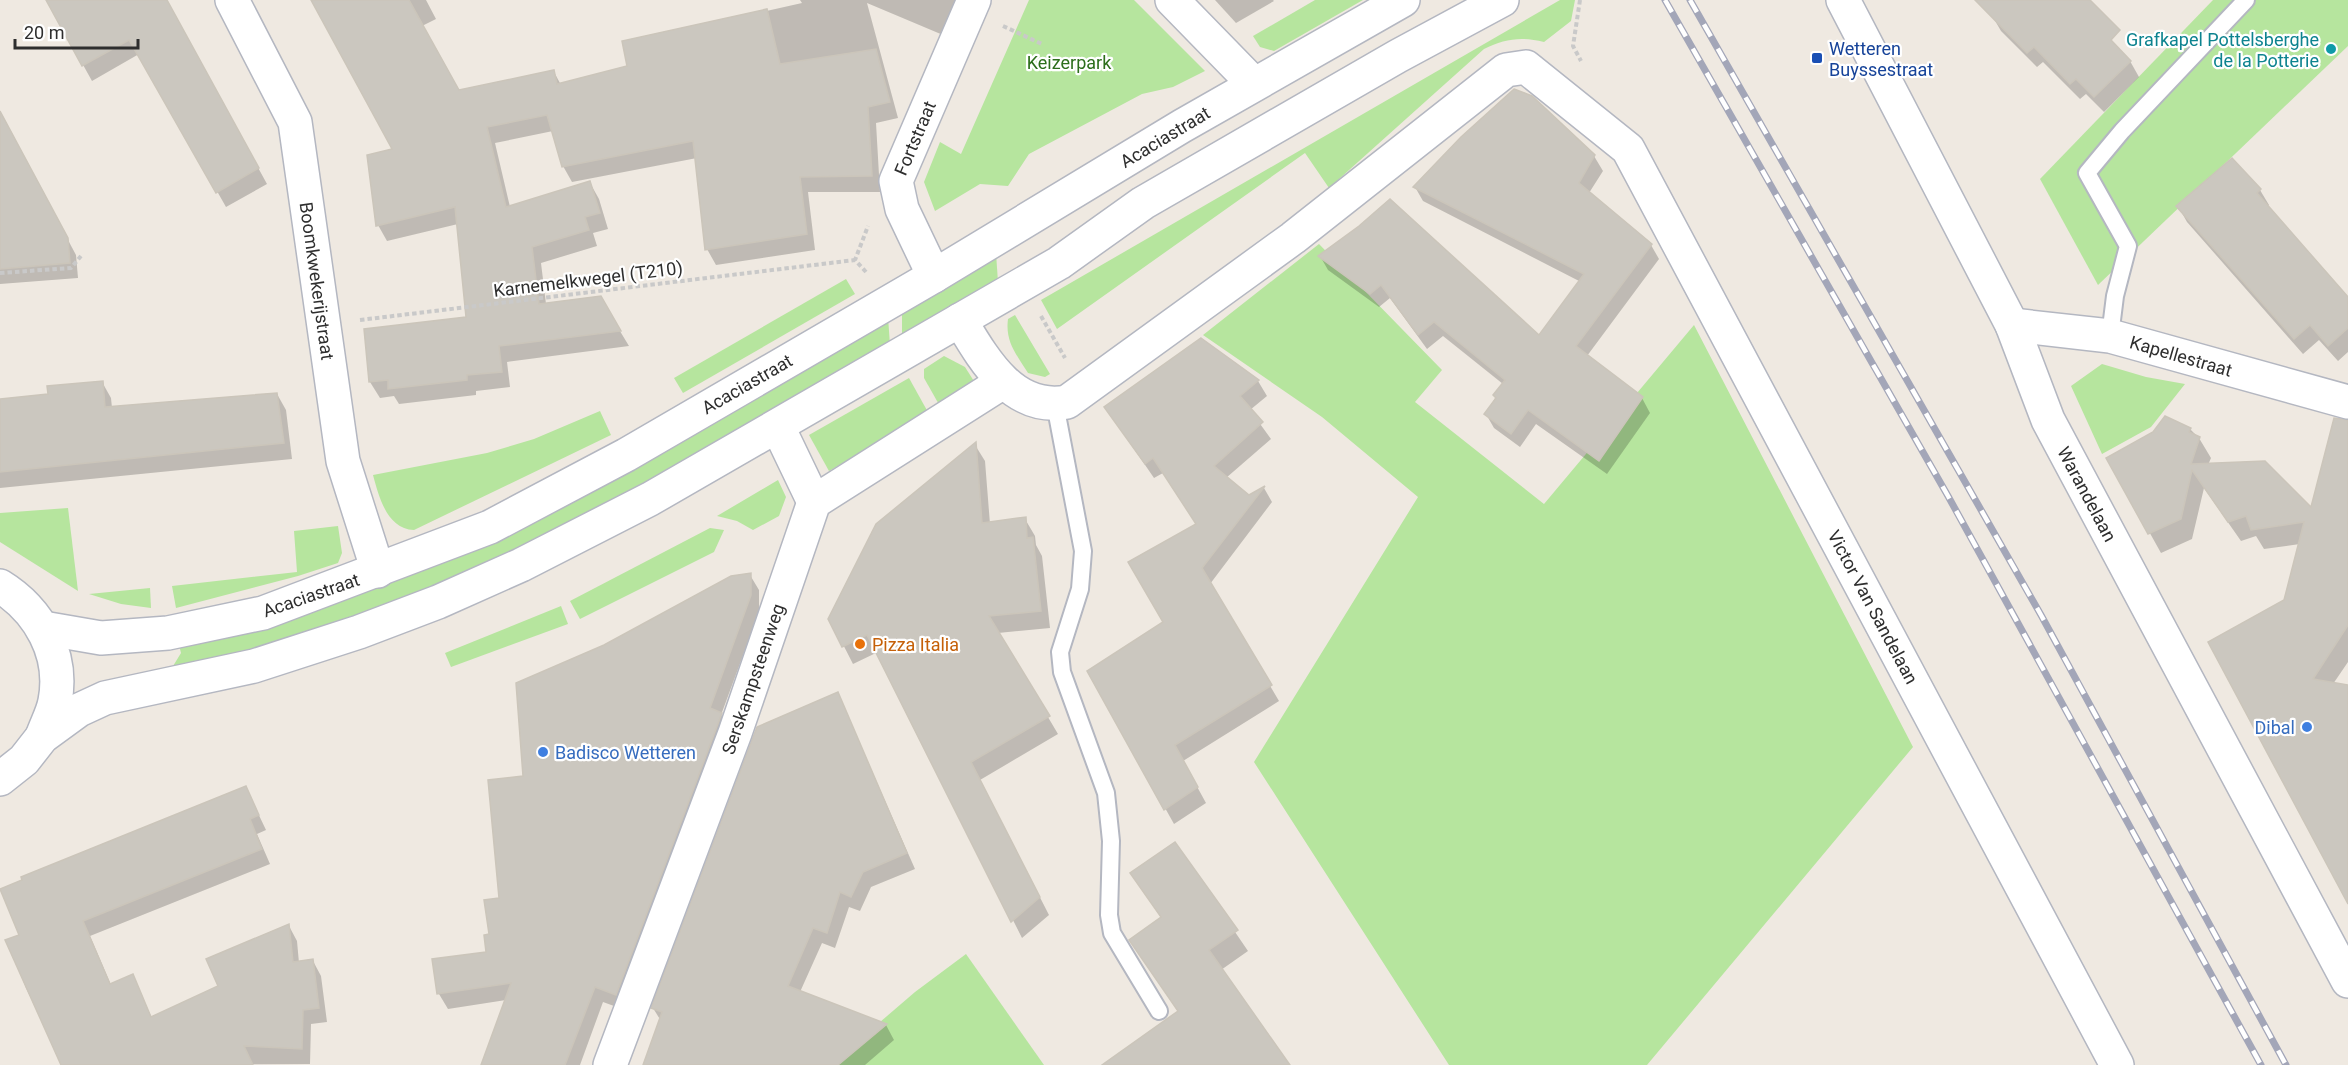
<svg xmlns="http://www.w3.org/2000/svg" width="2348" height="1065" font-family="Roboto,sans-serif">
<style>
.green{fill:#b6e59e}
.shadow{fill:#0003}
.building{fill:#cbc7bf;stroke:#cbc5ba;stroke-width:1.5}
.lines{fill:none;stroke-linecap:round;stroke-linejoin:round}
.service-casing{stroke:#b4b7c1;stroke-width:20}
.minor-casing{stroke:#b4b7c1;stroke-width:36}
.secondary-casing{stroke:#b4b7c1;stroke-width:36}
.path{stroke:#c9c9c9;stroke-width:4;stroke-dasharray:4.5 3;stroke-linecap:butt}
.service{stroke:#fff;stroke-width:16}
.minor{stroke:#fff;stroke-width:33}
.secondary{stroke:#fff;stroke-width:33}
.rail-casing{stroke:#a3a6b8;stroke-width:7}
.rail{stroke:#fff;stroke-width:4.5;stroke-dasharray:14;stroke-linecap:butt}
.culture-dot{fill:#0f9aa8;stroke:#fff;stroke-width:2}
.transit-dot{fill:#1a4fb4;stroke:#fff;stroke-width:2}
.food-dot{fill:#e8710a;stroke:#fff;stroke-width:2}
.shop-dot{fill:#3f7fe0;stroke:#fff;stroke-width:2}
.labels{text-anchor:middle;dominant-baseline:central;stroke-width:4.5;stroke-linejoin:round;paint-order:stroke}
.culture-label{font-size:18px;fill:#0d838f;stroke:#fff;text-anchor:end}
.transit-label{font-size:18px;fill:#164399;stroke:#fff;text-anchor:start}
.park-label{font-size:18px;fill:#2c6e1b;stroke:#fff}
.street-label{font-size:18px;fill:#2e2e2e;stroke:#fff}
.food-label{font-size:18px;fill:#c56008;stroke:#fff;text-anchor:start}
.shop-label{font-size:18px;fill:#366cbe;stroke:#fff;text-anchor:end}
</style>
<rect width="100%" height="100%" fill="#efe9e1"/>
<g class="green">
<polygon points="1029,0 1134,0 1205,71 1173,87 1142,94 1029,154 1008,186 980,184 935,211 924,182 940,142 961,154"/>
<polygon points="1315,0 1363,0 1274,51 1260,47 1253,36"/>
<path d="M1560 0H1575L1571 21 1544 42C1521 36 1504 39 1484 49L1329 188 1305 153 1057 329 1041 300Z"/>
<polygon points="2213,0 2348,0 2348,46 2098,285 2040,179"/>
<polygon points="1319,244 1442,370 1415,402 1544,504 1694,325 1913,747 1647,1065 1449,1065 1254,762 1418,497 1322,417 1203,335"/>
<polygon points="996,253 998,282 902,337 902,309"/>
<polygon points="846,279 855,294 683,393 674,378"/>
<path d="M1015 315 1050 374 1045 377 1028 373C1016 354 1005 341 1008 319Z"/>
<polygon points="888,317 890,345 616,502 444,587 283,644 170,671 181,653 179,645 274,623"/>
<polygon points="944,356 965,367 977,386 941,408 924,378 924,369"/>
<polygon points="2102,364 2146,377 2185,384 2151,427 2102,454 2071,386"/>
<polygon points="909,378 929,414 829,471 809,435"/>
<path d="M600 411 611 435 414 530C387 529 379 497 373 475L487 453 534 439Z"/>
<polygon points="778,480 786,497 779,516 753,530 737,521 717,516"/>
<polygon points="68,508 78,591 0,542 0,513"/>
<polygon points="338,526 342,553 338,563 298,576 176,608 172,586 297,572 294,531"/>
<polygon points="710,528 724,530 714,552 580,619 570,601"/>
<polygon points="150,588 151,608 121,604 89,594"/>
<polygon points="561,606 568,624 451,667 445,653"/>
<polygon points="966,954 1044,1065 830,1065 915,992"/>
</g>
<g class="shadow">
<polygon points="69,0 166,0 267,184 226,207 139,54 92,81 52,9"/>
<polygon points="312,0 426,0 436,19 422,26 459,91 554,72 561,85 629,67 624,43 802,3 800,0 957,0 943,35 867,3 898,118 876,123 880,192 808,192 815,250 716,265 707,249 697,158 572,182 563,166 553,131 495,143 510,207 590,183 599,199 608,229 593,233 597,246 541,263 546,304 600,298 629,346 507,362 510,387 476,391 476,395 399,404 394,396 380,398 370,382 468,319 458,224 387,241 378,225 394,150"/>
<polygon points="1215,0 1273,0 1274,1 1236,23"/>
<polygon points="1983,0 2061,0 2130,61 2139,77 2104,112 2086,94 2080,99 2043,62 2037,67 2001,31"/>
<polygon points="1514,91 1526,93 1594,156 1603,171 1589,193 1651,245 1659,259 1587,356 1642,398 1650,413 1607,474 1536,424 1520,447 1494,428 1486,414 1503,384 1443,336 1427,349 1390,298 1379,307 1328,270 1320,256 1539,337 1581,282 1423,201 1415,187"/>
<polygon points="0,113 76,255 78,278 0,284"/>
<polygon points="2260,190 2269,205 2267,207 2348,300 2348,352 2338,361 2319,340 2303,354 2187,222 2178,206"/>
<polygon points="1201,340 1258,381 1267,396 1250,410 1271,439 1226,478 1249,496 1264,488 1272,502 1210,584 1279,701 1183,761 1206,803 1174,824 1089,672 1165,622 1197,525 1163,473 1154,478 1106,408"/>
<polygon points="102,382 111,398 112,408 277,394 286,410 292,459 0,488 0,401 49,396"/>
<polygon points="2190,429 2199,438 2211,458 2208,465 2312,510 2348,433 2348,662 2333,684 2348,687 2348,902 2285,601 2300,544 2264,549 2256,536 2241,541 2204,488 2192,539 2161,553 2108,458"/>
<polygon points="975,445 985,461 990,524 1025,519 1035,536 1036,545 1042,556 1050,628 998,633 1058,734 980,780 1049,915 1022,938 878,652 853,664 830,619"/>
<polygon points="750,575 759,590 759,612 721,715 730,730 625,1010 603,1002 580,1065 483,1065 506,1000 448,1009 439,994 488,954 525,777 605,647"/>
<polygon points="838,694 915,869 871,887 860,911 849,907 835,948 822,943 800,992 886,1025 894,1040 865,1065 645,1065 661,1021 653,1008"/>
<polygon points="246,788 266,830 257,834 270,864 90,936 111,985 132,976 152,1018 220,987 289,926 297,941 299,963 313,961 321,976 327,1022 311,1024 310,1064 63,1065 26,988 7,941 21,935"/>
<polygon points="1175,844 1248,951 1221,970 1288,1065 1133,1065 1179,1013 1131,941 1162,919 1132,874"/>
</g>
<g class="building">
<polygon points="46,0 167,0 259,168 216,193 129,40 82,66"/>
<polygon points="311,0 409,0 459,90 554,70 557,84 627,66 622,41 767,9 780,64 876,49 890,102 868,107 872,176 800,177 807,234 705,250 693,141 562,167 547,115 487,127 506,207 590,181 600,213 585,217 589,230 532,247 539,304 601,296 621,331 499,346 502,372 467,375 467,380 388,389 388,380 369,382 364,329 466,317 455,207 376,226 367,155 392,149"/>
<polygon points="1975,0 2090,0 2120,30 2111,40 2131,61 2094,97 2076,79 2070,84 2034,47 2027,53"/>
<polygon points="1514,89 1532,96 1595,155 1579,183 1652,244 1576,346 1643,397 1599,461 1528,410 1511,434 1484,414 1496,398 1493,395 1505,380 1434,322 1418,335 1381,285 1370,294 1318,256 1359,226 1390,199 1539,335 1584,274 1413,187 1461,137"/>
<polygon points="0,111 68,238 70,263 0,269"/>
<polygon points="2232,158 2261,189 2257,193 2348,297 2348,328 2328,346 2310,325 2294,339 2176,206"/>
<polygon points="1201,338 1259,380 1240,396 1263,422 1214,466 1249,495 1265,486 1202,568 1272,685 1175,745 1198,787 1164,810 1087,671 1163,622 1128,562 1196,524 1153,458 1145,464 1104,407"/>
<polygon points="103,381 105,407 277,393 284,443 0,472 0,399 48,394 47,386"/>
<polygon points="2165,416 2191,428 2189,432 2200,437 2191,464 2265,461 2311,507 2334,418 2348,420 2348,625 2313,679 2348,685 2348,904 2208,642 2284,600 2304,522 2251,530 2246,516 2228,522 2192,470 2181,519 2148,534 2106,458 2153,432"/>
<polygon points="976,442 982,523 1026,517 1027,538 1033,537 1041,611 989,616 1050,716 971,762 1040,897 1011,922 867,635 842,647 828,619 876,524"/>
<polygon points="751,573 751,595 710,708 722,713 616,995 595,987 565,1065 481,1065 511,983 437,994 432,959 486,952 484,935 489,934 484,900 499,898 488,780 523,776 516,683 604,645 731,576"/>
<polygon points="838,692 907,853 863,872 851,897 840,892 827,933 813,928 788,986 887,1024 838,1065 643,1065 662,1012 651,1008 757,727"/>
<polygon points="246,786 259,815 250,819 262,849 83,921 110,984 133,974 151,1017 218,986 206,959 289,924 293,962 313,959 319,1008 303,1010 302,1049 244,1046 253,1065 61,1065 5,940 19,935 0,889 22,880 21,877"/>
<polygon points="1175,842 1238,930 1209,950 1290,1065 1102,1065 1178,1011 1129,940 1161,917 1130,873"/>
</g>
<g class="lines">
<defs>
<g id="service">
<polyline points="2110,336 2115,296 2128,246 2087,173 2122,131 2246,0"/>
<polyline points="1055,404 1083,551 1080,589 1060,652 1062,672 1106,793 1111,841 1109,915 1112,933 1159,1011"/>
</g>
<g id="minor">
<polyline points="232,0 295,122 343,461 378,571"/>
<polyline points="1172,0 1254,84"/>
<polyline points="934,276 902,209 896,181 974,0"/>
<path d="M960 320C984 360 1013 412 1067 402L1293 238 1506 70 1526 67 1628 149 2117 1065"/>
<polyline points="2012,325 2110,336 2348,402"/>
<polyline points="778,427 814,502"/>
<polyline points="610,1065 735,733 814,502 1003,382"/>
</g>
<g id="secondary">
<polyline points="1843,0 2012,325 2048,420 2348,981"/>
<path d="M0 586C39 610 64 654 55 701 53 713 46 725 42 737"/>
<polyline points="43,628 101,638 168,633 263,613 490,527 626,455 934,276 1182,126 1403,0"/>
<polyline points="0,779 24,760 42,737 79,710 105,698 254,666 359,632 438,602 521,565 650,499 1059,263 1143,203 1398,56 1502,0"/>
</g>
</defs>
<use href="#service" class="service-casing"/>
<use href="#minor" class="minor-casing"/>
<use href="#secondary" class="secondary-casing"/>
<g class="path">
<polyline points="1580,0 1573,46 1581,61"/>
<polyline points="1003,26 1042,44"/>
<polyline points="866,272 855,260 868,226"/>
<polyline points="0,273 71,268 81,256"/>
<polyline points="1041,316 1065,358"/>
<polyline points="360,320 855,260"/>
</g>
<use href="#service" class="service"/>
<use href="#minor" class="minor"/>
<use href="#secondary" class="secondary"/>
<defs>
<g id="rail">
<polyline points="1665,0 1948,496 2261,1065"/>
<polyline points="1690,0 2041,615 2286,1065"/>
</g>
</defs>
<use href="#rail" class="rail-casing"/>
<use href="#rail" class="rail"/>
</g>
<circle class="culture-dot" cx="2331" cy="49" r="6"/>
<rect class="transit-dot" x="1811" y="52" width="12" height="12" rx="3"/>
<circle class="food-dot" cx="860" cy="644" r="6"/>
<g class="shop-dot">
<circle cx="2307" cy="727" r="6"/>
<circle cx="543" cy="752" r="6"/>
</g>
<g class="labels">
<g class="culture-label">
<text x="2319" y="39">Grafkapel Pottelsberghe<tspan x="2319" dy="21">de la Potterie</tspan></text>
</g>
<g class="transit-label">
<text x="1829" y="48">Wetteren<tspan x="1829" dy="21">Buyssestraat</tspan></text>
</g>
<g class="park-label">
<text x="1069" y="62">Keizerpark</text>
</g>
<g class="street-label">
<text transform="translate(1165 137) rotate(-31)">Acaciastraat</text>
<text transform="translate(915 138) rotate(-67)">Fortstraat</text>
<text transform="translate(588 279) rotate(-7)">Karnemelkwegel (T210)</text>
<text transform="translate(317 281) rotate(82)">Boomkwekerijstraat</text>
<text transform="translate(2181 356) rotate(16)">Kapellestraat</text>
<text transform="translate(747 384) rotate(-30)">Acaciastraat</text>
<text transform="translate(2087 494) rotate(62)">Warandelaan</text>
<text transform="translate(311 595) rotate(-19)">Acaciastraat</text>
<text transform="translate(1873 607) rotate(62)">Victor Van Sandelaan</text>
<text transform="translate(753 679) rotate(-71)">Serskampsteenweg</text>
</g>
<g class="food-label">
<text x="872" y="644">Pizza Italia</text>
</g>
<g class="shop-label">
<text x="2295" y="727">Dibal</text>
<text x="555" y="752" text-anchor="start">Badisco Wetteren</text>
</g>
</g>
<path d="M15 39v9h123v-9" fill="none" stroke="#2e2e2e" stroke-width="3"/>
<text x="24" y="39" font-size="18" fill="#2e2e2e" stroke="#ffffff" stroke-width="4.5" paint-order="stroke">20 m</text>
</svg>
